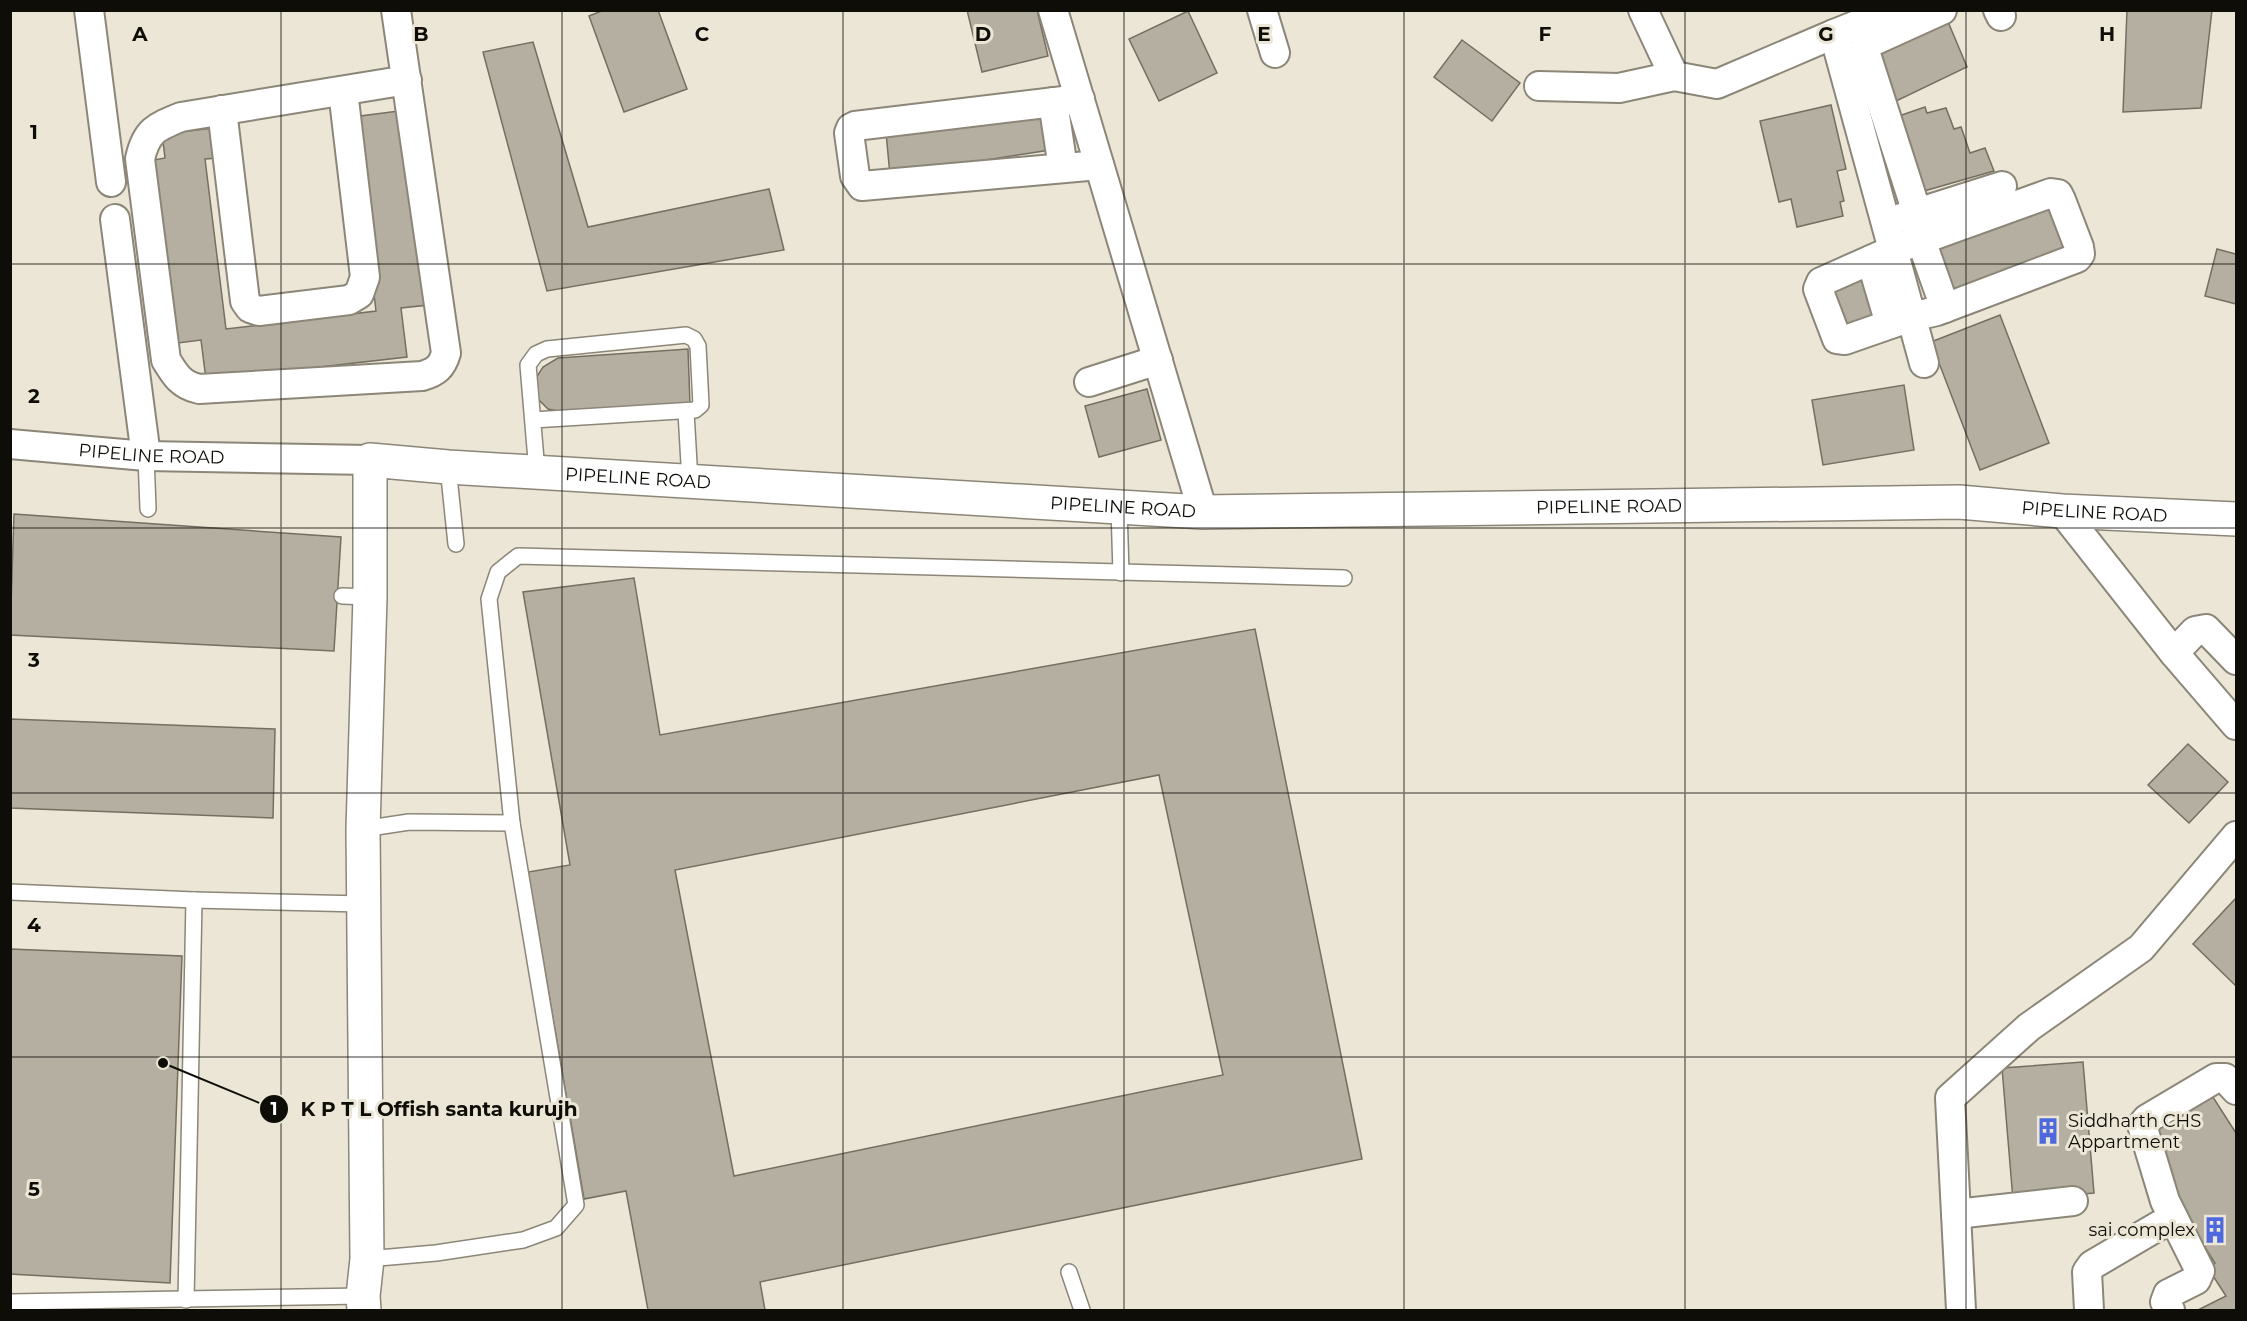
<svg xmlns="http://www.w3.org/2000/svg" width="2247" height="1321" font-family="Montserrat,sans-serif">
<style>
.building{fill:#b4afa0;stroke:#746f61;stroke-width:1.5;fill-rule:evenodd}
.lines{fill:none;stroke-linecap:round;stroke-linejoin:round}
.service-casing{stroke:#8c8678;stroke-width:18}
.minor-casing{stroke:#8c8678;stroke-width:32}
.tertiary-casing{stroke:#8c8678;stroke-width:36}
.service{stroke:#fff;stroke-width:15}
.minor{stroke:#fff;stroke-width:28}
.tertiary{stroke:#fff;stroke-width:33}
.grid{fill:none;stroke:#0e0d08;stroke-width:1.5;stroke-opacity:0.55}
.labels{text-anchor:middle;dominant-baseline:central;stroke-width:6;stroke-linejoin:round;paint-order:stroke}
.street-label{font-size:18px;fill:#0e0d08;stroke:#ece6d6}
.poi-label{font-size:18px;fill:#0e0d08;stroke:#ece6d6;text-anchor:start}
.grid-label{font-size:20px;text-anchor:middle;font-weight:bold;fill:#0e0d08;stroke:#ece6d6;stroke-width:6;stroke-linejoin:round;paint-order:stroke}
.leader{fill:none;stroke:#0e0d08;stroke-width:2}
.callout-dot{fill:#0e0d08;stroke:#ece6d6;stroke-width:2}
.mark-label{font-size:18px;text-anchor:middle;font-weight:bold;fill:#fff}
.callout-label{font-size:20px;text-anchor:middle;font-weight:bold;fill:#0e0d08;stroke:#ece6d6;stroke-width:6;stroke-linejoin:round;paint-order:stroke}
</style>
<rect width="100%" height="100%" fill="#ece6d6"/>
<g class="building">
<polygon points="604,10 658,10 687,89 624,112 589,16"/>
<polygon points="967,10 1037,10 1048,56 982,72"/>
<polygon points="2127,10 2212,10 2201,108 2123,112"/>
<polygon points="1188,11 1217,73 1159,101 1129,39"/>
<polygon points="1946,17 1967,67 1890,104 1870,54"/>
<polygon points="1462,40 1520,83 1492,121 1434,77"/>
<polygon points="533,42 588,227 769,189 784,250 547,291 483,52"/>
<polygon points="1831,105 1846,169 1837,171 1844,201 1840,202 1843,216 1797,227 1791,199 1779,202 1760,121"/>
<polygon points="1925,107 1927,113 1946,108 1954,129 1961,127 1970,153 1985,148 1994,171 1917,193 1896,117"/>
<polygon points="406,110 429,305 401,308 407,357 206,380 201,340 170,344 148,161 165,158 162,134 214,128 218,158 205,159 226,329 376,311 353,117"/>
<polygon points="1049,113 1050,150 890,175 886,133"/>
<polygon points="2056,200 2076,251 1947,301 1927,249"/>
<polygon points="2217,249 2236,254 2236,304 2205,296"/>
<polygon points="1866,273 1881,314 1846,327 1830,287"/>
<polygon points="2000,315 2049,443 1980,470 1931,342"/>
<polygon points="688,349 690,405 567,413 548,409 536,397 536,378 543,367 558,358"/>
<polygon points="1904,385 1914,450 1823,465 1812,400"/>
<polygon points="1147,389 1161,440 1099,457 1085,406"/>
<polygon points="14,514 341,537 334,651 10,635"/>
<path d="M634 578 660 735 1255 629 1362 1159 760 1282 765 1310H648L626 1191 584 1199 528 872 570 865 523 592ZM1159 775 1223 1075 734 1176 675 870Z"/>
<polygon points="10,719 275,729 273,818 10,808"/>
<polygon points="2188,744 2228,782 2189,823 2148,785"/>
<polygon points="2236,898 2236,986 2193,944"/>
<polygon points="10,949 182,956 170,1283 10,1274"/>
<polygon points="2083,1062 2094,1193 2013,1200 2002,1068"/>
<polygon points="2209,1091 2236,1133 2236,1310 2198,1310 2226,1296 2208,1268 2215,1263 2174,1198 2156,1123"/>
</g>
<g class="lines">
<defs>
<g id="service">
<polyline points="686,412 690,481"/>
<polyline points="533,420 695,410 701,405 698,346 694,339 686,335 547,349 536,354 528,365 537,472"/>
<polyline points="146,456 148,509"/>
<polyline points="448,467 456,544"/>
<polyline points="1119,507 1121,573"/>
<polyline points="342,596 370,597"/>
<polyline points="512,823 489,599 498,572 518,556 1344,578"/>
<polyline points="363,829 409,822 512,823 576,1205 556,1228 523,1240 436,1253 367,1259"/>
<polyline points="10,892 194,900 363,904"/>
<polyline points="1069,1272 1082,1310"/>
<polyline points="186,1300 194,900"/>
<polyline points="10,1302 363,1296"/>
</g>
<g id="minor">
<polyline points="89,10 111,182"/>
<path d="M396 10 446 353C442 367 436 372 422 376L199 389C181 385 175 375 166 360L140 159C146 131 156 127 181 117L407 80"/>
<polyline points="1053,10 1203,512"/>
<polyline points="1262,10 1275,53"/>
<polyline points="1643,10 1674,76 1717,84 1834,34 1924,363"/>
<polyline points="1998,10 2001,16"/>
<polyline points="1834,34 1894,10"/>
<polyline points="1539,86 1619,88 1674,76"/>
<polyline points="1080,99 855,126 851,128 849,133 855,176 862,186 1099,165"/>
<polyline points="1053,102 1063,168"/>
<polyline points="222,110 245,301 250,308 259,311 349,300 359,294 365,277 343,91"/>
<polygon points="2051,193 2058,194 2061,200 2079,247 2080,254 2077,258 1937,311 1911,317 1845,340 1837,339 1818,289 1821,282 1893,250"/>
<polyline points="1917,213 1864,48 1867,44 1942,10"/>
<polyline points="1901,218 2002,186"/>
<polyline points="115,219 146,456"/>
<polyline points="1921,240 1945,308"/>
<polyline points="1871,260 1890,324"/>
<polyline points="1089,382 1158,360"/>
<path id="s1" d="M10 444 146 456 370 460"/>
<polyline points="2062,511 2174,653 2236,725"/>
<polyline points="2174,653 2195,631 2206,629 2236,660"/>
<polyline points="1956,1214 2073,1201"/>
<polyline points="1961,1310 1950,1098 2029,1027 2141,948 2236,836"/>
<polyline points="2089,1310 2087,1272 2092,1265 2160,1225"/>
<polyline points="2170,1310 2165,1302 2168,1294 2196,1280 2200,1271 2165,1201 2142,1125 2147,1119 2216,1078 2225,1078 2236,1090"/>
</g>
<g id="tertiary">
<path id="s2" d="M364 1310 363 1296 367 1259 363 829 370 597V460L448 467 1203 512 1959 502 2062 511 2236 519"/>
</g>
</defs>
<use href="#service" class="service-casing"/>
<use href="#minor" class="minor-casing"/>
<use href="#tertiary" class="tertiary-casing"/>
<use href="#service" class="service"/>
<use href="#minor" class="minor"/>
<use href="#tertiary" class="tertiary"/>
</g>
<path class="grid" d="M281 10V1310M562 10V1310M843 10V1310M1124 10V1310M1404 10V1310M1685 10V1310M1966 10V1310M10 264H2236M10 528H2236M10 793H2236M10 1057H2236"/>
<defs>
<symbol id="building-bare" viewBox="-9 -9 18 18"><path d="M-4-6H4V6H1V3H-1V6H-4ZM-2.5-4.3h1.7v1.8h-1.7ZM.8-4.3h1.7v1.8H.8ZM-2.5-1h1.7V.8h-1.7ZM.8-1h1.7V.8H.8Z" fill="#4e68dd" stroke="#ece6d6" stroke-width="2.5" paint-order="stroke"/></symbol>
</defs>
<g fill-rule="evenodd">
<use href="#building-bare" x="2029" y="1112" width="38" height="38"/>
<use href="#building-bare" x="2196" y="1211" width="38" height="38"/>
</g>
<g class="labels">
<g class="street-label">
<text stroke="none"><textPath href="#s1" startOffset="142">PIPELINE ROAD</textPath></text>
<text stroke="none"><textPath href="#s2" startOffset="1119">PIPELINE ROAD</textPath></text>
<text stroke="none"><textPath href="#s2" startOffset="1605">PIPELINE ROAD</textPath></text>
<text stroke="none"><textPath href="#s2" startOffset="2091">PIPELINE ROAD</textPath></text>
<text stroke="none"><textPath href="#s2" startOffset="2577">PIPELINE ROAD</textPath></text>
</g>
<g class="poi-label">
<text x="2068" y="1121">Siddharth CHS<tspan x="2068" dy="21">Appartment</tspan></text>
<text x="2195" y="1230" text-anchor="end">sai complex</text>
</g>
</g>
<g class="grid-label">
<text x="140" y="41">A</text>
<text x="421" y="41">B</text>
<text x="702" y="41">C</text>
<text x="983" y="41">D</text>
<text x="1264" y="41">E</text>
<text x="1545" y="41">F</text>
<text x="1826" y="41">G</text>
<text x="2107" y="41">H</text>
<text x="34" y="139">1</text>
<text x="34" y="403">2</text>
<text x="34" y="667">3</text>
<text x="34" y="932">4</text>
<text x="34" y="1196">5</text>
</g>
<path class="leader" d="M163 1063L274 1109"/>
<g class="callout-dot">
<circle cx="163" cy="1063" r="6"/>
<circle cx="274" cy="1109" r="15"/>
</g>
<g class="mark-label">
<text x="274" y="1115">1</text>
</g>
<g class="callout-label">
<text x="439" y="1116">K P T L Offish santa kurujh</text>
</g>
<rect width="2247" height="1321" fill="none" stroke="#0e0d08" stroke-width="24"/>
</svg>
